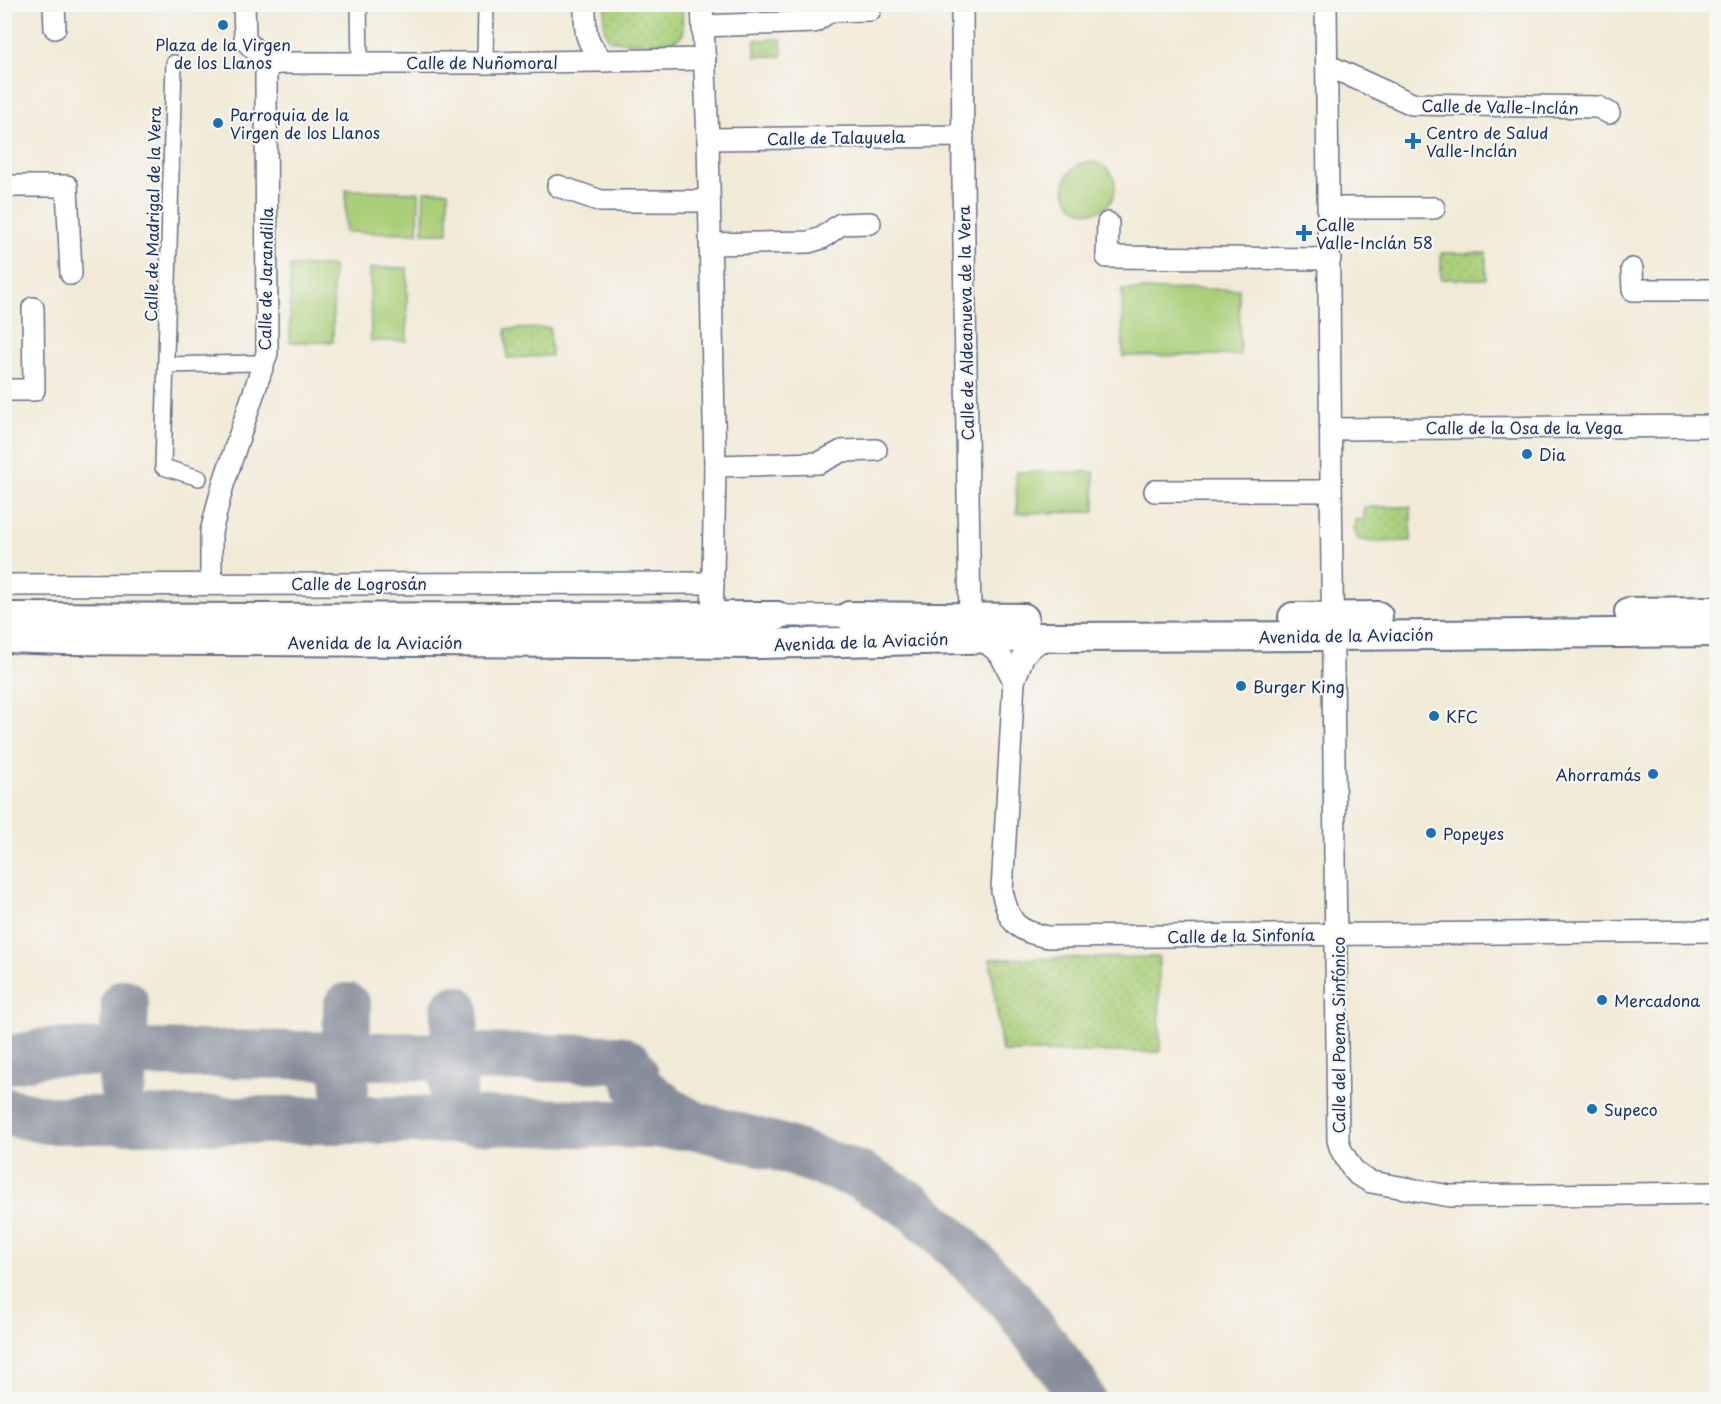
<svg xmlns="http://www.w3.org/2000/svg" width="1721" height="1404" font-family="'Playpen Sans',sans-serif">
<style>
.grass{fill:url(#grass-dots);stroke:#627f6c;stroke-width:1.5}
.pitch{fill:#aacf79;stroke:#627f6c;stroke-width:1.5}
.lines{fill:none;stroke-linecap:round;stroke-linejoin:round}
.taxiway{stroke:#868c9a;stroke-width:48}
.pedestrian-casing{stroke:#667088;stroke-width:18}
.minor-casing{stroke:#667088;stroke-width:24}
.secondary-casing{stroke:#667088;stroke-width:32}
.pedestrian{stroke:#fff;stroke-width:15}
.minor{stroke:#fff;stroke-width:21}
.secondary{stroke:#fff;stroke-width:28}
.poi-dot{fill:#1f6fb2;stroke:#f6f6f2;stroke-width:2}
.labels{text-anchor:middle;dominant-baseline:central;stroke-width:4.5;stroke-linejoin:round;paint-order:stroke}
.poi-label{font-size:16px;fill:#1b2f5e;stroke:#f6f6f2;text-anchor:start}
.street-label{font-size:16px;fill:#1b2f5e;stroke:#f6f6f2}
</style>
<defs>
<pattern id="grass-dots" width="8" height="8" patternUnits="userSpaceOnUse" patternTransform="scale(1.5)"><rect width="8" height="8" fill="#aacf79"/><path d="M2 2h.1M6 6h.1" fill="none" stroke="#92b26b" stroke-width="1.8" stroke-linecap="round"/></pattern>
</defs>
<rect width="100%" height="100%" fill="#f6f6f2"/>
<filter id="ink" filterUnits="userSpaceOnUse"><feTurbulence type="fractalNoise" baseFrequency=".0167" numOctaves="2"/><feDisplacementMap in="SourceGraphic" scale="12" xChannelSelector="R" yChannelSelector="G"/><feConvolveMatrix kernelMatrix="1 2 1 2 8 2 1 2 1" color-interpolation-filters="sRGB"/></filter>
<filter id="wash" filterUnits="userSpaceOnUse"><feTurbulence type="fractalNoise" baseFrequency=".008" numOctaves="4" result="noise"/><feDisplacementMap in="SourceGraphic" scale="24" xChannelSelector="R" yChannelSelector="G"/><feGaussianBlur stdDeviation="1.35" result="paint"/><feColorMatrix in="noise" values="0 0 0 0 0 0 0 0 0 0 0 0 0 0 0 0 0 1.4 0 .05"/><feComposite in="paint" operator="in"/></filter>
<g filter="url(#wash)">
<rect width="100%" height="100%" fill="#f1ead7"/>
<g class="grass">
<path d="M605 5H682L683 34C679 38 680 38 675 40 664 44 622 43 610 40 601 32 605 16 605 5Z"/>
<polygon points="781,39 782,56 755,56 755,40"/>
<rect x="1441" y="253" width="45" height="26"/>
<polygon points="550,328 551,356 507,358 506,329"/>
<polygon points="1364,507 1411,507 1411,541 1373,542 1358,539 1354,528 1355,520 1364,520"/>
<polygon points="1159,957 1160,1052 1002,1052 990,959"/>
</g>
<g class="pitch">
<circle cx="1090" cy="187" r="25"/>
<polygon points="346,190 419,192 418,233 345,232"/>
<polygon points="424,191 448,191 448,233 423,233"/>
<rect x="290" y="266" width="43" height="76"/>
<polygon points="370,268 407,268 407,341 371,341"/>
<polygon points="1239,289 1240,355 1123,356 1122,290"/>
<polygon points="1016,472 1094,472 1095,512 1017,513"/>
</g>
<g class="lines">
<g class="taxiway">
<polyline points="4,1061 46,1052 619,1059 629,1064 635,1075 638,1087 677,1116 697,1126 778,1147 861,1176 912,1206 960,1249 1012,1302 1072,1381 1082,1400"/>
<polyline points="122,1084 125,1003"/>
<polyline points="345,1089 347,1007"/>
<polyline points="453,1089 455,1009"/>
<polyline points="4,1111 46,1120 453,1120 697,1126"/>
</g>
</g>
</g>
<g filter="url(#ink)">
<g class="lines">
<defs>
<g id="pedestrian">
<polyline points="359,4 360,63"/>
<polyline points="174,63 163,467 199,478"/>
<polyline points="485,63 486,4"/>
<polyline points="167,365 253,363"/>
</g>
<g id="minor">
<polyline points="54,4 55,28"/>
<polyline points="244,4 245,37 247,42 270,65"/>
<path d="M585 4C585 32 584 40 603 61"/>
<polyline points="702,4 708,139 715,466 712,629"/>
<polyline points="962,4 963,180 970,618 981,638 1000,654 1014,681"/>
<polyline points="1326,4 1338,1140 1341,1150 1351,1167 1358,1175 1371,1182 1450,1196 1716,1193"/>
<polyline points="703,26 814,22 830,11 870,10"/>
<polyline points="1327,65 1412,104 1598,107 1609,113"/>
<polyline points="708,139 963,136"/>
<polyline points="4,186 67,186 71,274"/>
<polyline points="558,186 601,201 709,201"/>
<polyline points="1329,208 1434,208"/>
<polyline points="1108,223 1107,257 1330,259"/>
<polyline points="711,244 809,242 822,238 841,224 870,223"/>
<polyline points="1632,269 1633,290 1716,290"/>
<polyline points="4,390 34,390 33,308"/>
<polyline points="1332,429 1716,426"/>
<polyline points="715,466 819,463 842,451 876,450"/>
<polyline points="1155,491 1331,491"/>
<path d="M211 583V532L223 485 267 353 266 75C267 63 275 63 285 63H485L705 59"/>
<polyline points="4,585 713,583"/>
<polyline points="777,616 849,616"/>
<path d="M1045 637 1024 654 1014 681 1002 891C1009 923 1016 931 1048 937L1716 931"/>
</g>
<g id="secondary">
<polyline points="1629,612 1716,611"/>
<polyline points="849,616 1024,618"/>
<polyline points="4,617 255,618 777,616"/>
<polyline points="1293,617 1378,616"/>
<polyline points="4,638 63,640 760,644 1045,637 1334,636 1716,632"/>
</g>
</defs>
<use href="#pedestrian" class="pedestrian-casing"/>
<use href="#minor" class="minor-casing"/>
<use href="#secondary" class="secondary-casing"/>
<use href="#pedestrian" class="pedestrian"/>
<use href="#minor" class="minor"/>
<use href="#secondary" class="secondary"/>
</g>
</g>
<g class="poi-dot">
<circle cx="223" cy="25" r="6"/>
<circle cx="218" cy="123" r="6"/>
<path d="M1410 132h6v6h6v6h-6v6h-6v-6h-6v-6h6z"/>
<path d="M1301 224h6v6h6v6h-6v6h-6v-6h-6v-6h6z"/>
<circle cx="1527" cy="454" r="6"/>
<circle cx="1241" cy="686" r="6"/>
<circle cx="1434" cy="716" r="6"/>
<circle cx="1653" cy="774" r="6"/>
<circle cx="1431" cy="833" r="6"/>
<circle cx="1602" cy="1000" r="6"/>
<circle cx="1592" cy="1109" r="6"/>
</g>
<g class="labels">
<g class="poi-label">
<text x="223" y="44" text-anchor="middle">Plaza de la Virgen<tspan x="223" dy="18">de los Llanos</tspan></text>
<text x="230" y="114">Parroquia de la<tspan x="230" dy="18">Virgen de los Llanos</tspan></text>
<text x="1426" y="132">Centro de Salud<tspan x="1426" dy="18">Valle-Inclán</tspan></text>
<text x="1316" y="224">Calle<tspan x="1316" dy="18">Valle-Inclán 58</tspan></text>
<text x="1539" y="454">Dia</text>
<text x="1253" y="686">Burger King</text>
<text x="1446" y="716">KFC</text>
<text x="1641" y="774" text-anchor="end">Ahorramás</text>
<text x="1443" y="833">Popeyes</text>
<text x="1614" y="1000">Mercadona</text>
<text x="1604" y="1109">Supeco</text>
</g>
<g class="street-label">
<text x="482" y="62">Calle de Nuñomoral</text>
<text transform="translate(1500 106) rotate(1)">Calle de Valle-Inclán</text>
<text transform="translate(836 137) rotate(-1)">Calle de Talayuela</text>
<text transform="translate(152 214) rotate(-89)">Calle de Madrigal de la Vera</text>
<text transform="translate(265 279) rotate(-89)">Calle de Jarandilla</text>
<text transform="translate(965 323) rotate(-91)">Calle de Aldeanueva de la Vera</text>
<text x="1524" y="427">Calle de la Osa de la Vega</text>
<text x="359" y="583">Calle de Logrosán</text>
<text transform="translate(1346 635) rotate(-1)">Avenida de la Aviación</text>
<text transform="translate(861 641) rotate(-2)">Avenida de la Aviación</text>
<text x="375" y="642">Avenida de la Aviación</text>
<text transform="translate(1241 935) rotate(-1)">Calle de la Sinfonía</text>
<text transform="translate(1338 1035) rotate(-90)">Calle del Poema Sinfónico</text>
</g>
</g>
<rect width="1721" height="1404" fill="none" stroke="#f6f6f2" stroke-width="24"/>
</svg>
